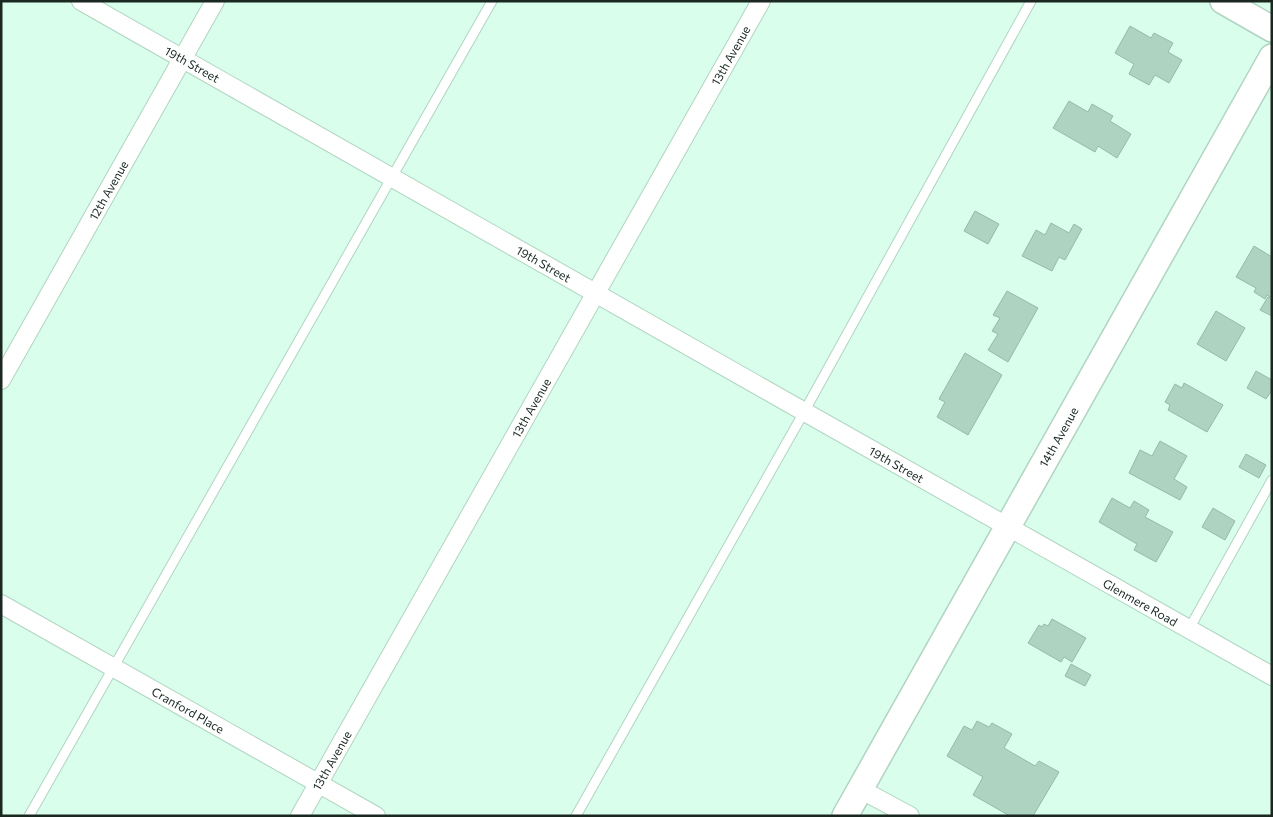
<svg xmlns="http://www.w3.org/2000/svg" width="1273" height="817" font-family="Commissioner,sans-serif">
<style>
.building{fill:#afd3c1;stroke:#96b9a8}
.lines{fill:none;stroke-linecap:round;stroke-linejoin:round}
.lane-casing{stroke:#b1d4c2;stroke-width:11}
.street-casing{stroke:#b1d4c2;stroke-width:20}
.secondary-casing{stroke:#b1d4c2;stroke-width:28}
.lane{stroke:#fff;stroke-width:9}
.street{stroke:#fff;stroke-width:18}
.secondary{stroke:#fff;stroke-width:25}
.labels{text-anchor:middle;dominant-baseline:central;stroke-width:4.5;stroke-linejoin:round;paint-order:stroke}
.street-label{font-size:12px;fill:#1a2821;stroke:#d9feeb}
</style>
<rect width="100%" height="100%" fill="#d9feeb"/>
<g class="building">
<polygon points="1130,26 1151,38 1154,33 1173,43 1168,52 1182,60 1169,83 1155,75 1149,85 1129,74 1134,64 1115,53"/>
<polygon points="1069,101 1088,112 1092,104 1113,116 1110,121 1131,134 1117,158 1098,146 1095,152 1053,128"/>
<polygon points="975,211 999,224 988,244 964,231"/>
<polygon points="1051,223 1069,233 1074,224 1082,229 1065,260 1059,257 1052,271 1022,256 1036,230 1045,235"/>
<polygon points="1254,246 1272,257 1272,295 1270,297 1267,295 1265,299 1254,292 1256,288 1236,277"/>
<polygon points="1007,291 1038,308 1008,362 988,350 998,334 992,331 1000,318 993,315"/>
<polygon points="1268,297 1272,299 1272,316 1260,310"/>
<polygon points="1216,311 1245,328 1226,361 1197,344"/>
<polygon points="965,353 1002,375 968,435 937,417 945,402 939,399"/>
<polygon points="1256,371 1272,380 1272,390 1266,399 1247,388"/>
<polygon points="1184,383 1223,405 1207,432 1168,410 1170,405 1165,402 1175,384 1182,388"/>
<polygon points="1160,441 1187,456 1174,479 1187,487 1180,500 1129,473 1140,450 1152,456"/>
<polygon points="1246,454 1266,465 1259,478 1239,467"/>
<polygon points="1112,498 1130,508 1134,501 1149,510 1145,517 1173,532 1156,562 1134,550 1137,544 1099,522"/>
<polygon points="1213,508 1235,521 1225,540 1202,527"/>
<polygon points="1052,619 1086,638 1072,662 1064,657 1061,662 1028,643 1039,625 1042,627 1044,624 1048,626"/>
<polygon points="1071,664 1091,675 1085,686 1065,676"/>
<polygon points="977,721 989,727 992,723 1012,734 1004,748 1035,766 1039,761 1059,772 1033,816 1010,816 973,795 983,777 947,756 964,726 972,730"/>
</g>
<g class="lines">
<defs>
<g id="lane">
<polyline points="1189,629 1272,480"/>
<polyline points="29,816 492,1"/>
<polyline points="576,816 804,412 1031,1"/>
</g>
<g id="street">
<path id="s1" d="M81 1C478 225 874 453 1272 676"/>
<path id="s2" d="M1 380 215 1"/>
<path id="s3" d="M1 604 376 816"/>
<polyline points="860,789 910,816"/>
<path id="s4" d="M300 816 761 1"/>
</g>
<g id="secondary">
<polyline points="1223,1 1272,29"/>
<path id="s5" d="M845 816 1272 57"/>
</g>
</defs>
<use href="#lane" class="lane-casing"/>
<use href="#street" class="street-casing"/>
<use href="#secondary" class="secondary-casing"/>
<use href="#lane" class="lane"/>
<use href="#street" class="street"/>
<use href="#secondary" class="secondary"/>
</g>
<g class="labels">
<g class="street-label">
<text stroke="none"><textPath href="#s4" startOffset="874">13th Avenue</textPath></text>
<text stroke="none"><textPath href="#s1" startOffset="128">19th Street</textPath></text>
<text stroke="none"><textPath href="#s2" startOffset="218">12th Avenue</textPath></text>
<text stroke="none"><textPath href="#s1" startOffset="532">19th Street</textPath></text>
<text stroke="none"><textPath href="#s4" startOffset="469">13th Avenue</textPath></text>
<text stroke="none"><textPath href="#s5" startOffset="435">14th Avenue</textPath></text>
<text stroke="none"><textPath href="#s1" startOffset="938">19th Street</textPath></text>
<text stroke="none"><textPath href="#s1" startOffset="1218">Glenmere Road</textPath></text>
<text stroke="none"><textPath href="#s3" startOffset="215">Cranford Place</textPath></text>
<text stroke="none"><textPath href="#s4" startOffset="64">13th Avenue</textPath></text>
</g>
</g>
<rect width="1273" height="817" fill="none" stroke="#1a2821" stroke-width="5"/>
</svg>
